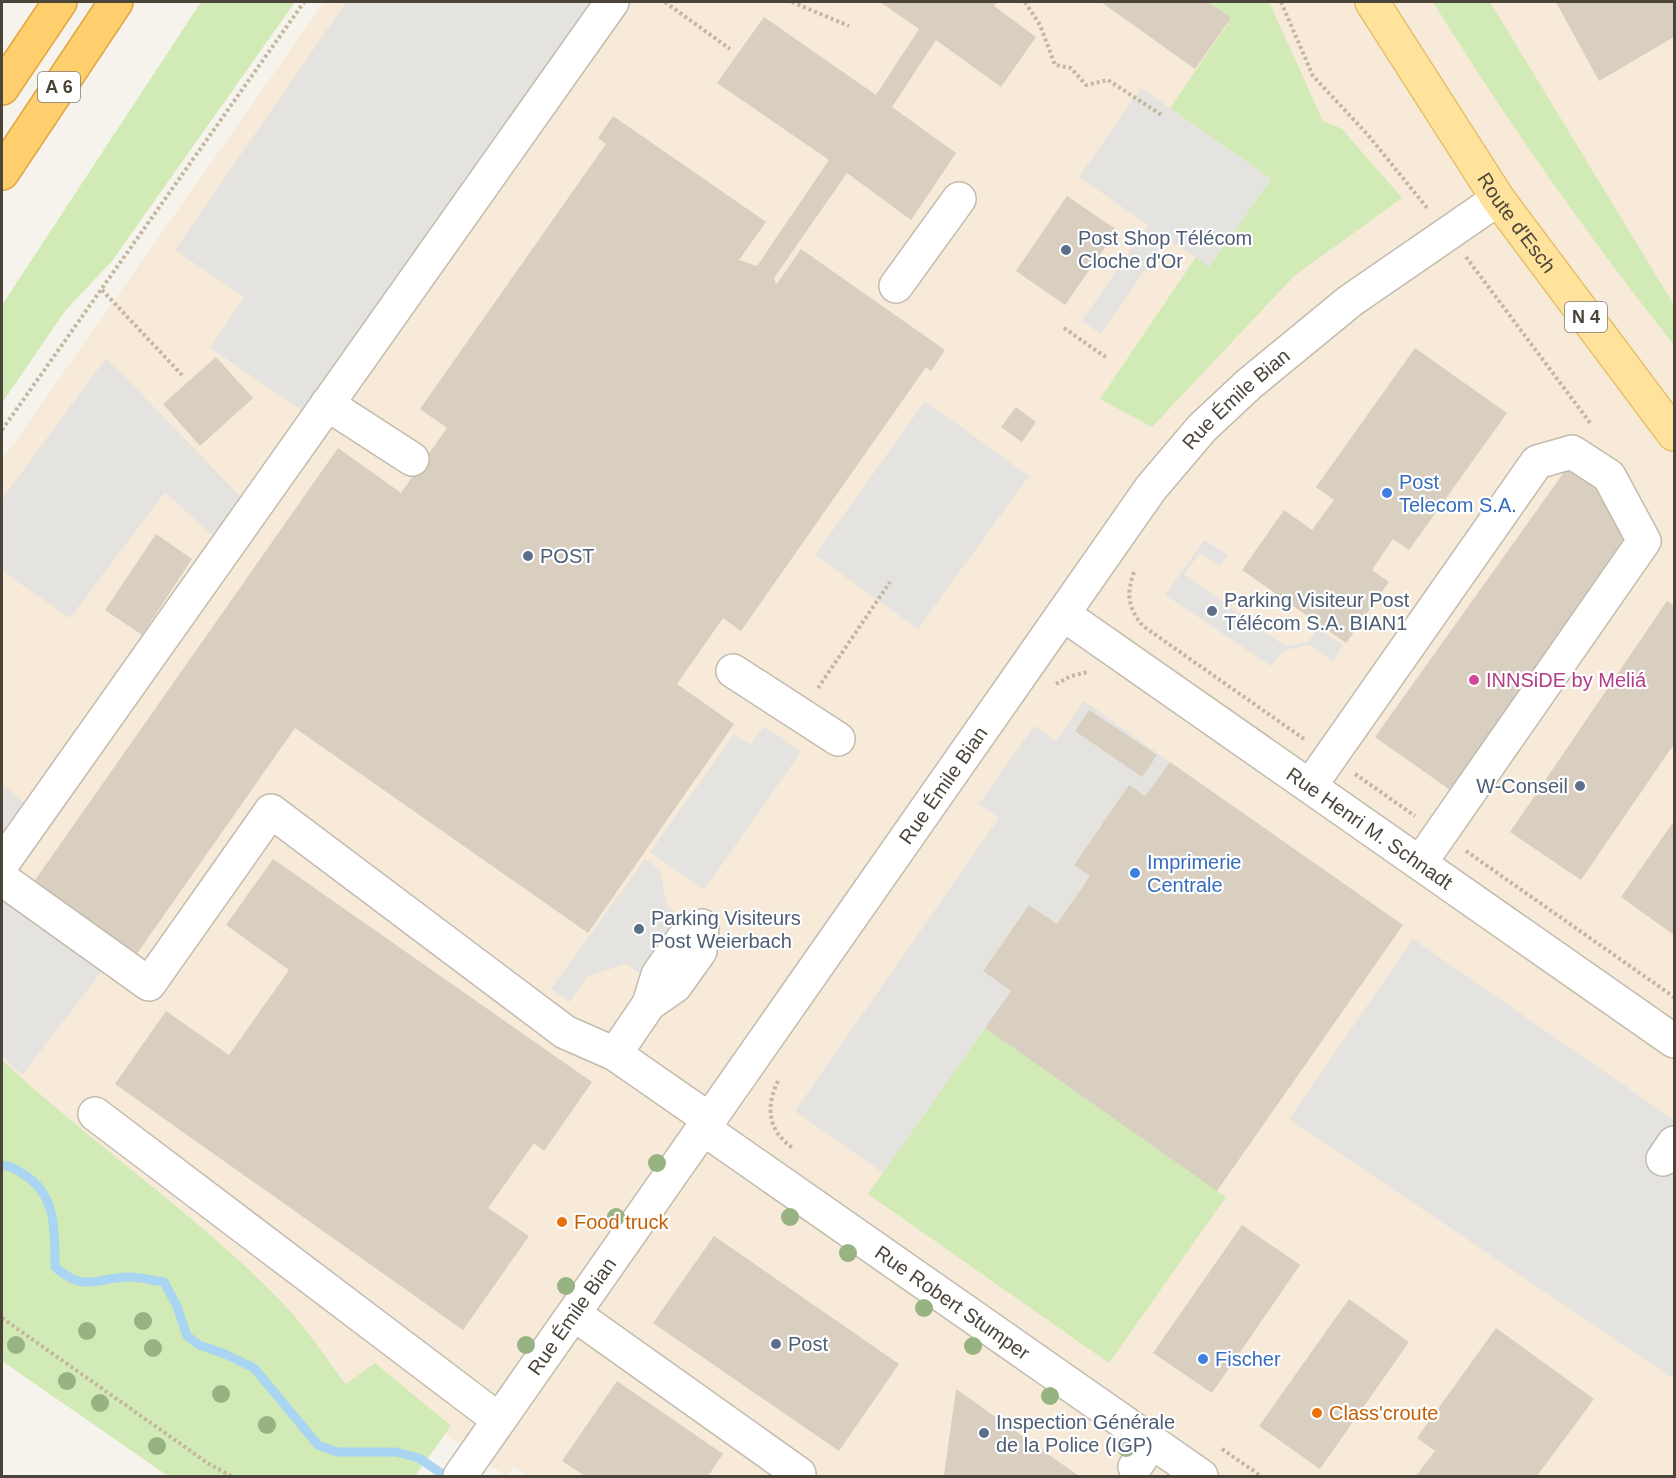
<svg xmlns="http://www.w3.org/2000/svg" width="1676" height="1478" font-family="Arial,sans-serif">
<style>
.commercial{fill:#f7ead8}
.green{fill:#d2eab5}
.parking{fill:#e5e3e0}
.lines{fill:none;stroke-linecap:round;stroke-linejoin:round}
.stream{stroke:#a9d4f2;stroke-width:9}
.building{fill:#d8cfc1}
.minor-casing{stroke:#c2bbae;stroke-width:36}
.major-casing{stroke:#e6c16a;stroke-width:36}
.highway-casing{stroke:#e0a43c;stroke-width:36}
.path{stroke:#c4b79f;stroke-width:4;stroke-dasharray:3 3;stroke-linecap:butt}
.minor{stroke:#fff;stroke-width:33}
.major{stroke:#ffe39c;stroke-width:33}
.highway{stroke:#ffcf6e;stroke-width:33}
.tree{fill:#97b381}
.service-dot{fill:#5c6f8a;stroke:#fff;stroke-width:2}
.shop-dot{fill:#3f7fe0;stroke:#fff;stroke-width:2}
.hotel-dot{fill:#d1479c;stroke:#fff;stroke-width:2}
.food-dot{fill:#e8710a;stroke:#fff;stroke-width:2}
.labels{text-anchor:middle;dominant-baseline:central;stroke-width:4.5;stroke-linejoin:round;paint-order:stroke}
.shield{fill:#fff;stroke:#817c74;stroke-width:1.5}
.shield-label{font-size:18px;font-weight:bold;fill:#4b4439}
.street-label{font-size:20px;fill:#4b4439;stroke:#fff}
.service-label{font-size:20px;fill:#4e5e75;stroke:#fff;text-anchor:start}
.shop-label{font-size:20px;fill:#366cbe;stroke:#fff;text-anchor:start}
.hotel-label{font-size:20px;fill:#b23c85;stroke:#fff;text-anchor:start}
.food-label{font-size:20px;fill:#c56008;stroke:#fff;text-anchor:start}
</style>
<rect width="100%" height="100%" fill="#f6f3ec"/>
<polygon class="commercial" points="324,2 1674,2 1674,1476 527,1476 514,1467 506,1476 445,1434 451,1426 347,1384 283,1302 190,1217 40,1096 2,1060 2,460"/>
<g class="green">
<polygon points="201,2 295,2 112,261 65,311 2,403 2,305"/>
<polygon points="1208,2 1269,2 1323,121 1342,129 1402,198 1294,276 1152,427 1100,399 1196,257 1209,267 1271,179 1170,108 1231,19"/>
<path d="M1433 2H1490L1674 305V345C1587 235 1507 121 1433 2Z"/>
<polygon points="985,1028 1226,1197 1109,1363 868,1194"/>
<path d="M2 1060C92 1144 195 1213 281 1301 305 1326 325 1357 346 1384L375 1363 451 1426 415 1476H168L2 1361Z"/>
</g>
<g class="parking">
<polygon points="346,2 591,2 307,414 210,348 244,297 175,250"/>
<polygon points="1141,88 1271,179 1209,267 1167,238 1101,334 1082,321 1148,225 1079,177"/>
<polygon points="106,358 246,502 216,539 165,492 70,618 2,571 2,499"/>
<polygon points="925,401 1029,476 918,629 815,555"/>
<polygon points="1204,540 1228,555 1220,566 1200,553 1184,574 1285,646 1308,642 1318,628 1343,645 1333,661 1310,645 1285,650 1271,666 1165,595"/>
<polygon points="1084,701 1170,762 1145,796 1129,786 1074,864 1090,876 1057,924 1029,905 983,971 1011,991 883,1173 795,1111 999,818 979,804 1034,726 1056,741"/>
<polygon points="764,726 801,752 704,890 650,852 734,734 750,745"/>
<polygon points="2,784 29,807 2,842"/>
<polygon points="645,859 660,870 667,906 689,921 647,978 626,964 588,976 570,1002 551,989"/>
<polygon points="2,900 102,971 22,1075 2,1056"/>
<polygon points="1413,939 1674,1120 1674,1379 1289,1119"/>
</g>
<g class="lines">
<path class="stream" d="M2 1165C10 1166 16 1169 23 1174 57 1194 55 1232 55 1267 86 1294 96 1277 130 1277 141 1277 153 1281 164 1282L177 1306 187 1336 199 1345 225 1354 254 1368 318 1445 337 1452H396L419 1458 445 1476"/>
</g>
<g class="building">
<polygon points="880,2 997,2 994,6 1036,37 1001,87 936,40 892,107 956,153 911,220 847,173 774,278 776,285 801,249 945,350 931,371 926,367 741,631 723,618 677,684 734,724 588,933 295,728 136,955 33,883 338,448 401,493 447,428 420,409 606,144 598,138 613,116 766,222 739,260 757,266 829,160 717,83 764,17 876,95 919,29"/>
<polygon points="1101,2 1208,2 1231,18 1195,69"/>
<polygon points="1556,2 1674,2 1674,37 1599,81"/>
<polygon points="1067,196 1117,230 1065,305 1016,271"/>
<polygon points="1415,348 1507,413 1409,550 1393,539 1372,570 1389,582 1346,643 1242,570 1284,510 1312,530 1334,500 1316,487"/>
<polygon points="216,357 253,398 200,446 163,404"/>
<polygon points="1016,407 1036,422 1022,442 1001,427"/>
<polygon points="1567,468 1609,496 1631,540 1453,792 1375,737"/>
<polygon points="156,534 192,559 142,635 105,610"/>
<polygon points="1667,601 1674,606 1674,744 1581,880 1510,832"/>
<polygon points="1089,710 1157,755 1142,777 1075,731"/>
<polygon points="1170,762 1403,925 1217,1191 985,1028 1011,991 983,971 1029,905 1057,924 1090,876 1074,865 1129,785 1145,796"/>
<polygon points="1674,821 1674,935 1621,897"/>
<polygon points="273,859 592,1082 544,1151 534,1143 488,1208 529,1236 463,1330 115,1084 166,1011 229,1055 289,970 226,925"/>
<polygon points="1242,1225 1300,1265 1212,1393 1153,1353"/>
<polygon points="714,1236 899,1364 839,1451 653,1323"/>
<polygon points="1349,1299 1409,1342 1320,1469 1259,1426"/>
<polygon points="1496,1328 1594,1399 1537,1476 1416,1476 1435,1451 1417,1438"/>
<polygon points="617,1381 723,1454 708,1476 585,1476 562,1461"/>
<polygon points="956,1389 1079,1476 944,1476"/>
</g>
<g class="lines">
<defs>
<g id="minor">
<polyline points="896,286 959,199"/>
<polyline points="327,404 412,459"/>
<path id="s1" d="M1063 614 1674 1041"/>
<polyline points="733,671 838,739"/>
<polyline points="1310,786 1537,462 1572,452 1609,476 1644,541 1420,863"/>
<polyline points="2,864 612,2"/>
<polyline points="2,879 149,984 271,811 565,1032 615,1054 710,1120"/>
<polyline points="615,1054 649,1004 658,975 683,939 702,926 700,951 675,986 649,1004"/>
<polyline points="95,1114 499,1420"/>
<path id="s2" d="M704 1129 1201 1476"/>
<polyline points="1663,1159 1674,1143"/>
<polyline points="574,1314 799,1474 797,1476"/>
<polyline points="1135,1467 1152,1442"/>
<path id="s3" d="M460 1476 1151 488 1202 428 1249 384 1350 301 1498 199"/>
</g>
<g id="major">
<path id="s4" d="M1372 2 1498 199 1674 434"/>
</g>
<g id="highway">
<polyline points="2,88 60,2"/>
<polyline points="2,173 116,2"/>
</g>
</defs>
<use href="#minor" class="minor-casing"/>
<use href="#major" class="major-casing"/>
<use href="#highway" class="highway-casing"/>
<g class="path">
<polyline points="665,2 730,49"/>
<polyline points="792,2 849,26"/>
<polyline points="1025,2 1040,25 1055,65 1071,68 1086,85 1108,80 1163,116"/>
<polyline points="1281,2 1313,76 1368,135 1428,209"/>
<polyline points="1466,257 1591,424"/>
<polyline points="102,290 182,375"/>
<polyline points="1064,328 1107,358"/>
<polyline points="2,430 304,2"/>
<path d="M1134 572C1126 595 1128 608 1143 626L1304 739"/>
<polyline points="1056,684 1071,676 1088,672"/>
<polyline points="818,688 890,582"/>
<polyline points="1355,774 1415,816"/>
<polyline points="1466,851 1674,997"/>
<path d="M778 1081C765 1108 768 1131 794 1149"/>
<polyline points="2,1318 209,1464 231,1476"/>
<polyline points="1222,1449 1261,1476"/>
</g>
<use href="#minor" class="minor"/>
<use href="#major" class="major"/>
<use href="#highway" class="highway"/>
</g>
<g class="tree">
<circle cx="657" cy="1163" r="9"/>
<circle cx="616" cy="1217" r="9"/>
<circle cx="790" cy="1217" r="9"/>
<circle cx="848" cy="1253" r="9"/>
<circle cx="566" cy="1286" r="9"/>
<circle cx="924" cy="1308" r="9"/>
<circle cx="143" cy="1321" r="9"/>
<circle cx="87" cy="1331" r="9"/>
<circle cx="16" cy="1345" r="9"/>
<circle cx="526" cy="1345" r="9"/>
<circle cx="973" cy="1346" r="9"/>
<circle cx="153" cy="1348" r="9"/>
<circle cx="67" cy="1381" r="9"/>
<circle cx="221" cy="1394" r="9"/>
<circle cx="1050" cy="1396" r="9"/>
<circle cx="100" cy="1403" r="9"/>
<circle cx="267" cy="1425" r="9"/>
<circle cx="157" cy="1446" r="9"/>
<circle cx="1126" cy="1448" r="9"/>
</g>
<g class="service-dot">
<circle cx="1066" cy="250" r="6"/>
<circle cx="528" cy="556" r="6"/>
<circle cx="1212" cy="611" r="6"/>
<circle cx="1580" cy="786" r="6"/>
<circle cx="639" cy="929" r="6"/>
<circle cx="776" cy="1344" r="6"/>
<circle cx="984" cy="1433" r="6"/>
</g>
<g class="shop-dot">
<circle cx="1387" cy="493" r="6"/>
<circle cx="1135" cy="873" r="6"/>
<circle cx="1203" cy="1359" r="6"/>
</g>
<circle class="hotel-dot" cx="1474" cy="680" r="6"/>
<g class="food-dot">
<circle cx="562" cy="1222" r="6"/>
<circle cx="1317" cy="1413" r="6"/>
</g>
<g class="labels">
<g class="shield">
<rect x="38" y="72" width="42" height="30" rx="4.5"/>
<rect x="1565" y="302" width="42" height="30" rx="4.5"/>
</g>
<g class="shield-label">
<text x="59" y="87">A 6</text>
<text x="1586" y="317">N 4</text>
</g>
<g class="street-label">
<text stroke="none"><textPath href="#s4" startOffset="264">Route d'Esch</textPath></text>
<text stroke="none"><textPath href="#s3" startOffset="1329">Rue Émile Bian</textPath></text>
<text stroke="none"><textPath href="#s3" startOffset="843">Rue Émile Bian</textPath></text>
<text stroke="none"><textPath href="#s1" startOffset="374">Rue Henri M. Schnadt</textPath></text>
<text stroke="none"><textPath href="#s2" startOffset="303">Rue Robert Stumper</textPath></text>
<text stroke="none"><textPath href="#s3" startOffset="195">Rue Émile Bian</textPath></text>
</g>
<g class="service-label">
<text x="1078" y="238">Post Shop Télécom<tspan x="1078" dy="23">Cloche d'Or</tspan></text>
<text x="540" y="556">POST</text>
<text x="1224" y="600">Parking Visiteur Post<tspan x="1224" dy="23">Télécom S.A. BIAN1</tspan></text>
<text x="1568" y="786" text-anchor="end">W-Conseil</text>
<text x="651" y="918">Parking Visiteurs<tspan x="651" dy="23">Post Weierbach</tspan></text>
<text x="788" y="1344">Post</text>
<text x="996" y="1422">Inspection Générale<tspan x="996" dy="23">de la Police (IGP)</tspan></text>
</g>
<g class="shop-label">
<text x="1399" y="482">Post<tspan x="1399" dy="23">Telecom S.A.</tspan></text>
<text x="1147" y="862">Imprimerie<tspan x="1147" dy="23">Centrale</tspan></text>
<text x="1215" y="1359">Fischer</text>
</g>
<g class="hotel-label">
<text x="1486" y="680">INNSiDE by Meliá</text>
</g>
<g class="food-label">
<text x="574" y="1222">Food truck</text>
<text x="1329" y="1413">Class'croute</text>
</g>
</g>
<rect width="1676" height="1478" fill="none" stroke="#4b4439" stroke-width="6"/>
</svg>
